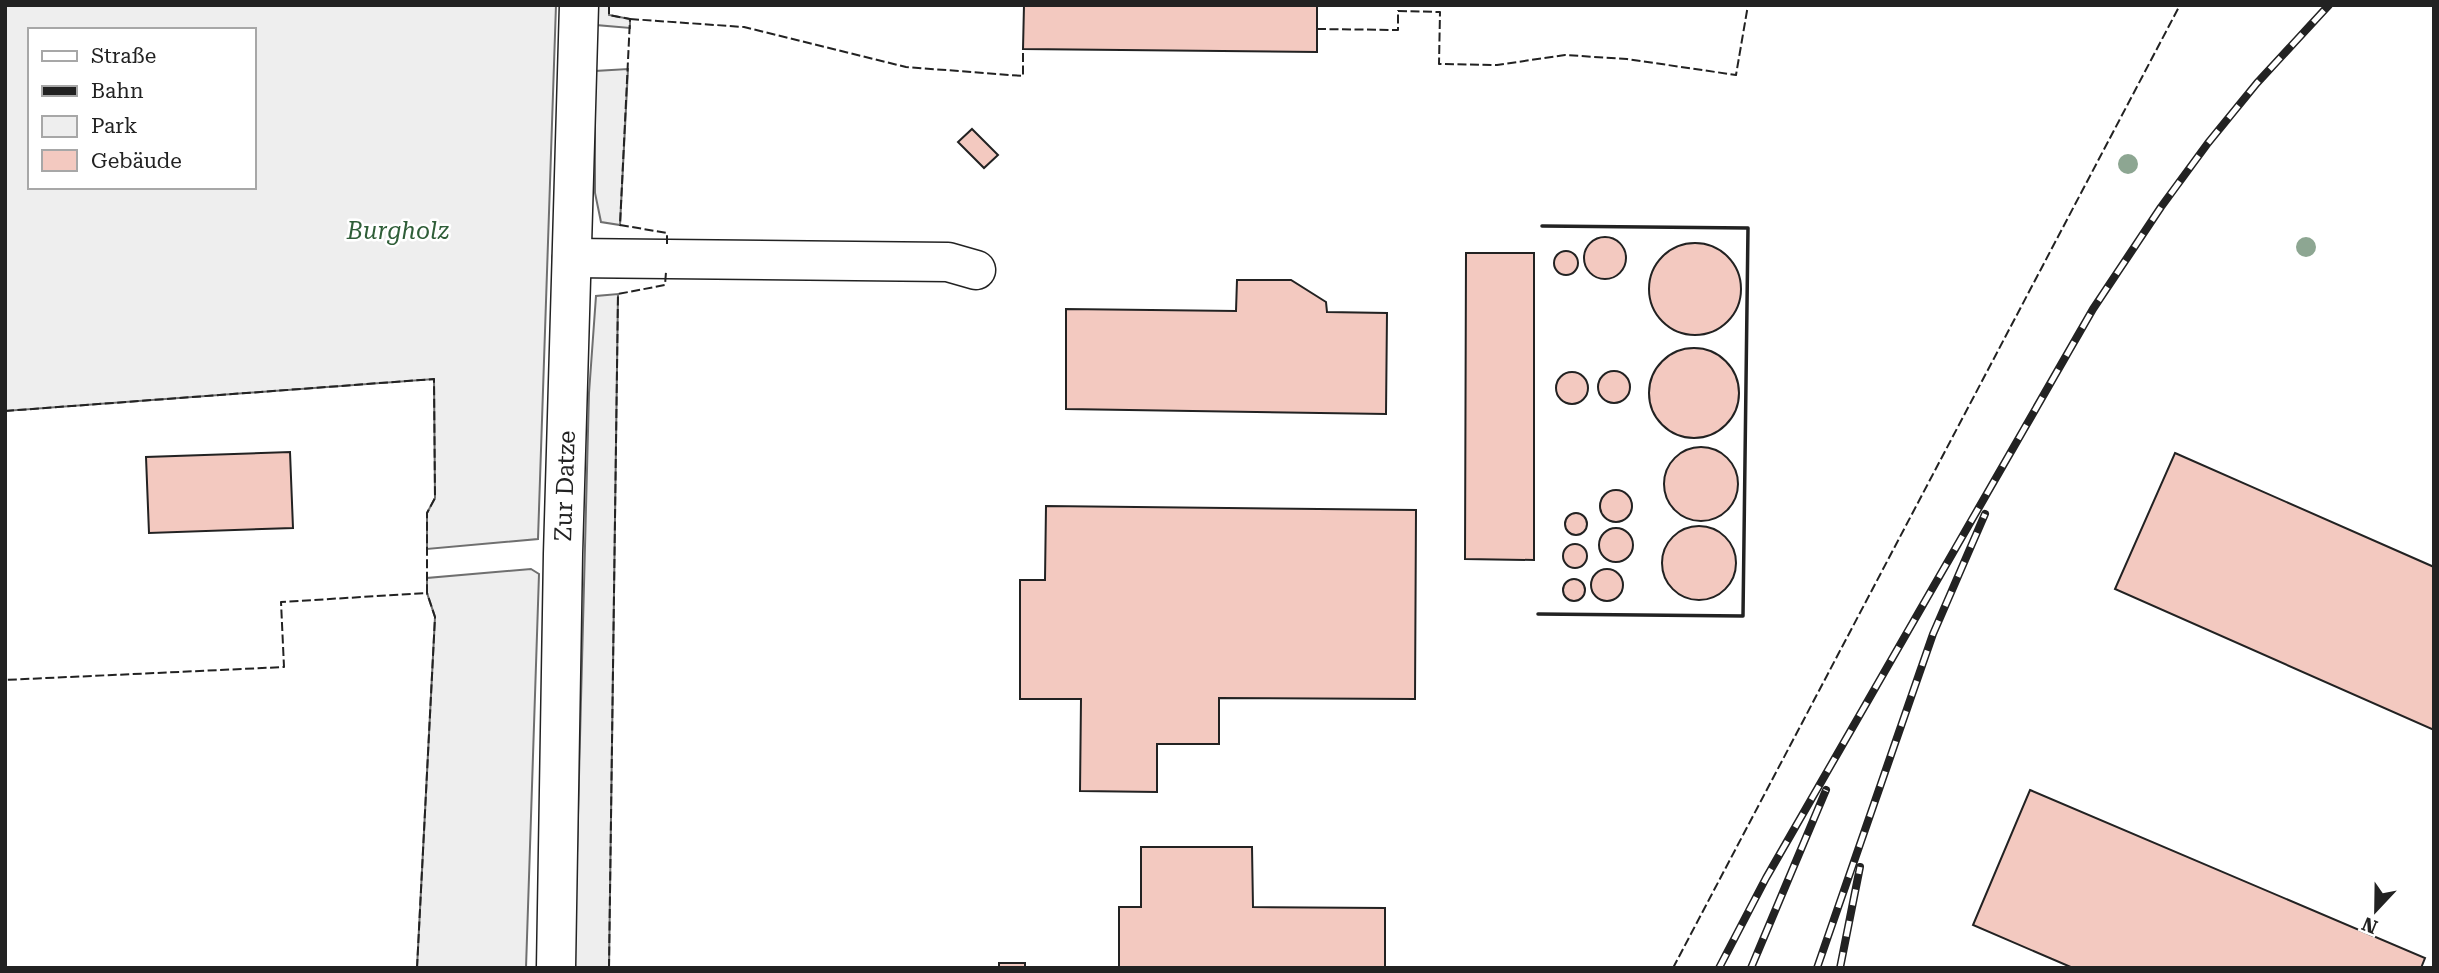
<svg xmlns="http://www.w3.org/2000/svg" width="2439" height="973" font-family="'Roboto Serif',serif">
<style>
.green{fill:#eee;stroke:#6f6f6f;stroke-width:2;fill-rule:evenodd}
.building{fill:#f3c9c0;stroke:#222;stroke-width:2}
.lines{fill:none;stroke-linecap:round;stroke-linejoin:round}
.minor-casing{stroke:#222;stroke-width:41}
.minor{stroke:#fff;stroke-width:38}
.rail-casing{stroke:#222;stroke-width:8}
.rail{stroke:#fff;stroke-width:5;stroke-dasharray:16;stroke-linecap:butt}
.fence{stroke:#222;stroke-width:2;stroke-dasharray:9 3.5;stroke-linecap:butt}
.wall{stroke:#222;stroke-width:3.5}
.tree{fill:#8da692}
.labels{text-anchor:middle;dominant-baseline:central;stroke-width:5;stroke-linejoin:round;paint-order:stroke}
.park-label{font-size:24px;font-style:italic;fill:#2f5e38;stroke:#fff}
.street-label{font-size:24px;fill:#222;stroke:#fff}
</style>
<rect width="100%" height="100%" fill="#fff"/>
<g class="green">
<path d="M5 5H556L538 539 427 549V513L435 498 434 379 5 411ZM30 30H254V187H30Z"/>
<polygon points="596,5 609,5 609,15 630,19 630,28 596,25"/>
<polygon points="628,69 620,225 601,222 595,193 595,71"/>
<polygon points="618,294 609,968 574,968 589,393 596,296"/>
<polygon points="531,569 539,574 526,968 417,968 435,617 427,593 427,578"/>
</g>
<g class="building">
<polygon points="1024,5 1317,5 1317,52 1023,49"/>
<polygon points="972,129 998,155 984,168 958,142"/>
<circle cx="1605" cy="258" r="21"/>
<circle cx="1695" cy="289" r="46"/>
<circle cx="1566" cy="263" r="12"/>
<polygon points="1466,253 1534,253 1534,560 1465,559"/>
<polygon points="1237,280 1291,280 1326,302 1327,312 1387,313 1386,414 1066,409 1066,309 1236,311"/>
<circle cx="1694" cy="393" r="45"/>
<circle cx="1614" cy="387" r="16"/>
<circle cx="1572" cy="388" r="16"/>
<circle cx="1701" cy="484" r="37"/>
<polygon points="290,452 293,528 149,533 146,457"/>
<polygon points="2175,453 2434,567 2434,730 2115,589"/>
<circle cx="1616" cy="506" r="16"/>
<polygon points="1046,506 1416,510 1415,699 1219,698 1219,744 1157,744 1157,792 1080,791 1081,699 1020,699 1020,580 1045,580"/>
<circle cx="1576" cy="524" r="11"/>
<circle cx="1699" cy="563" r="37"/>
<circle cx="1616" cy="545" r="17"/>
<circle cx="1575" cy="556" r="12"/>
<circle cx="1607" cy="585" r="16"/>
<circle cx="1574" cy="590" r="11"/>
<polygon points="2030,790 2425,958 2421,968 2073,968 1973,925"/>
<polygon points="1141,847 1252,847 1253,907 1385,908 1385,968 1119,968 1119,907 1141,907"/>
<rect x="999" y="963" width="26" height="5"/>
</g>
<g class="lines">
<defs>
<g id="minor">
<polyline points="572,258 948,262 976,270"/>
<polyline points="556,968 563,554 579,5"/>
</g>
</defs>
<use href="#minor" class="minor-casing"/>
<use href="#minor" class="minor"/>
<defs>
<g id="rail">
<polyline points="1719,968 1766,878 2093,309 2161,207 2208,143 2257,83 2329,5"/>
<polyline points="1751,968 1826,790"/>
<polyline points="1817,968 1933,634 1985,514"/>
<polyline points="1840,968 1860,867"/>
</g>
</defs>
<use href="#rail" class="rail-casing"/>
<use href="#rail" class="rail"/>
<g class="fence">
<polyline points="609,5 609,15 630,19 620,225 667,233 667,244"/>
<polyline points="630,19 744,27 906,67 1023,76 1023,49"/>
<polyline points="1317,29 1398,30 1398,11 1440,12 1439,64 1497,65 1565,55 1627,59 1736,75 1748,5"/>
<polyline points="5,411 434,379 435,498 427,513 427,593 281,602 284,667 5,680"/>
<polyline points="417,968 435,617 427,593"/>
<polyline points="609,968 618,294 665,285 666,272"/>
<polyline points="1673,968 2180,5"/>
</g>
<polyline class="wall" points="1538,614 1743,616 1748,228 1542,226"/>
</g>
<g class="tree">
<circle cx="2128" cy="164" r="10"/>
<circle cx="2306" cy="247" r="10"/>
</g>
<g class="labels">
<g class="park-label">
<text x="398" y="231">Burgholz</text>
</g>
<g class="street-label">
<text transform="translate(565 486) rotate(-88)">Zur Datze</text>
</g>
</g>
<rect width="2439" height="973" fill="none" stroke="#222222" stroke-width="14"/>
<rect x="28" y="28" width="228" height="161" fill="#ffffff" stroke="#a7a7a7" stroke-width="2"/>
<rect x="42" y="51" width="35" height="10" fill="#ffffff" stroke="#a7a7a7" stroke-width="2"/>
<text x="91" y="63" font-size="21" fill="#222222">Straße</text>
<rect x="42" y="86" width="35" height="10" fill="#222222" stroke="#a7a7a7" stroke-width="2"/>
<text x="91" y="98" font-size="21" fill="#222222">Bahn</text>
<rect x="42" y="116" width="35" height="21" fill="#eeeeee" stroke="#a7a7a7" stroke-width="2"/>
<text x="91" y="133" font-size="21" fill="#222222">Park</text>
<rect x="42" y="150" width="35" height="21" fill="#f3c9c0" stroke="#a7a7a7" stroke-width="2"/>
<text x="91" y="168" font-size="21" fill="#222222">Gebäude</text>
<g transform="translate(2376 910) rotate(202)" stroke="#ffffff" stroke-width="5" paint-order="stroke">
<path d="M0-5L12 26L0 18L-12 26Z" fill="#222222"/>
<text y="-10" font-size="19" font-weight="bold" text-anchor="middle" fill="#222222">N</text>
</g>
</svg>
